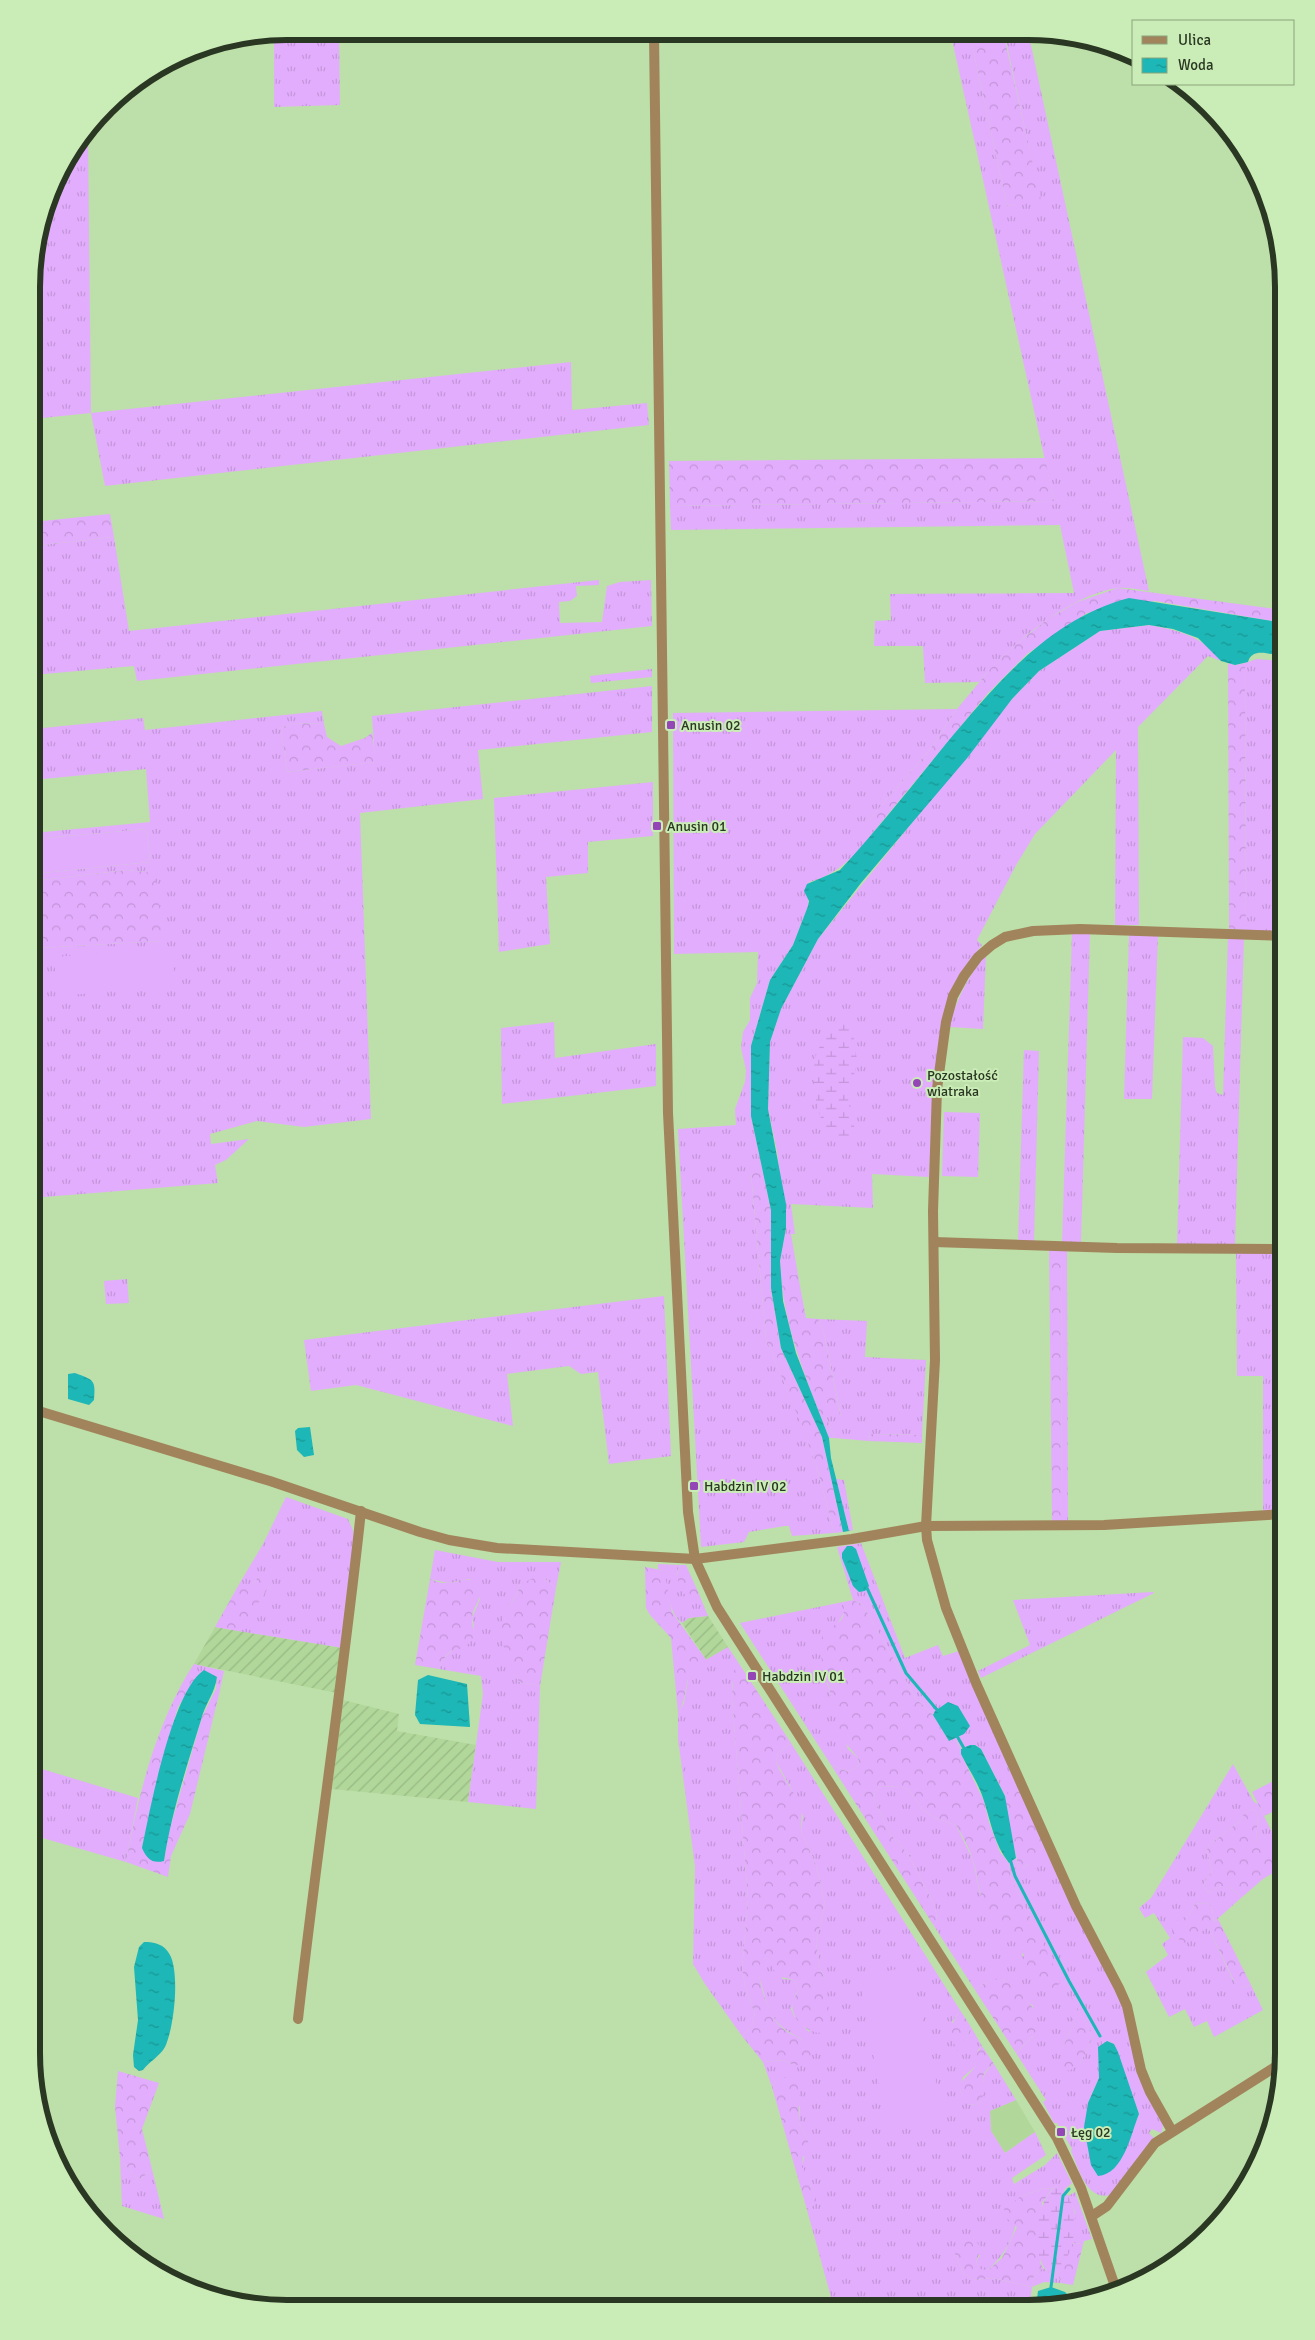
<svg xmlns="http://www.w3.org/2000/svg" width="1315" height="2340" font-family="Signika,sans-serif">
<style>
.built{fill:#b1d79a}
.industrial{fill:url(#industrial-furrows)}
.grass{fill:url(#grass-tufts);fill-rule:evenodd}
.forest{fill:url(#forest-crowns)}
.wetland{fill:url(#wetland-marsh)}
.pitch{fill:#e3adfe}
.water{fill:url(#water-ripples)}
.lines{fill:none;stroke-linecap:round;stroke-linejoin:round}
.stream{stroke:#1cb7b6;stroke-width:3}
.street{stroke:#a1845c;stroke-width:10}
.poi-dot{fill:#9446b6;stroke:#caecb6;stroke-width:2}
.labels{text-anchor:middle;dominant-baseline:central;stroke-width:4;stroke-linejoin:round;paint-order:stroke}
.poi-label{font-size:14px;fill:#2a3722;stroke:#caecb6;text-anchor:start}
.rim{fill:none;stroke:#2a3722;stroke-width:6}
</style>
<defs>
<pattern id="industrial-furrows" width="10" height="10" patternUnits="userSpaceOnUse" patternTransform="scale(1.25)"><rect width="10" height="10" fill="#b1d79a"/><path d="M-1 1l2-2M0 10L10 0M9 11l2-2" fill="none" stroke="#98b984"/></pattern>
<pattern id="grass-tufts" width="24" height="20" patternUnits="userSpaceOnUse" patternTransform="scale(1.25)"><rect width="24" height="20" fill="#e3adfe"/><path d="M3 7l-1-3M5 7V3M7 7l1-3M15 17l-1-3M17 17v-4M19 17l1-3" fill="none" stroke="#c395d9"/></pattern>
<pattern id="forest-crowns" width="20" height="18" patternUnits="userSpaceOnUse" patternTransform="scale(1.25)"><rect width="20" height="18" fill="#e3adfe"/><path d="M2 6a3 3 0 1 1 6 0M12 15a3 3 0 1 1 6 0" fill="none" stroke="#c395d9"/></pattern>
<pattern id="wetland-marsh" width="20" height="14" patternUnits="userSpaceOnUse" patternTransform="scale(1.25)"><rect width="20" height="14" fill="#e3adfe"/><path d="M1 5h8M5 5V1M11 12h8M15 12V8" fill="none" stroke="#c395d9"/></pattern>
<pattern id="water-ripples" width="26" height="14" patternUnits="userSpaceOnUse" patternTransform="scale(1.25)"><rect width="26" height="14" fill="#1cb7b6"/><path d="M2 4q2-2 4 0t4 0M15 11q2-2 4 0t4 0" fill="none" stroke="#199694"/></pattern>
</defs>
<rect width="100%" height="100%" fill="#bddfa9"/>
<polygon class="built" points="1016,2100 1035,2132 1005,2153 991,2131 990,2111"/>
<g class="industrial">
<polygon points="708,1616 728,1647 707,1661 682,1623 689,1618"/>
<polygon points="215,1627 343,1648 337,1693 194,1664"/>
<polygon points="343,1700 399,1714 397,1731 476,1745 468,1802 332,1789"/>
</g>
<g class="grass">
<polygon points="287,31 339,32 340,105 274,107 274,34"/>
<path d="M951 35H970L1007 206 1040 199 1005 36H1029L1149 591C1139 590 1128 587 1118 588 1069 595 1010 645 979 682L925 683 923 646H874L875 621 891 620 890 594 1074 593 1060 525 671 530 670 506 1054 501Z"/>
<polygon points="88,134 91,413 571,362 572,410 647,403 649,425 105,486 91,413 33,419 33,254 58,174"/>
<polygon points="114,537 129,631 599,580 599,585 576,586 577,596 570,601 559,602 560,623 602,622 607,586 620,582 651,580 652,626 137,681 134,666 33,675 33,546"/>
<path d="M1149 625C1180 631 1201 635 1221 661L1208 656 1206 658 1138 727 1139 925H1115L1116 750 1035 834 1015 867 977 940 982 945 965 967 933 1091 929 1177 872 1174 873 1208 791 1204 795 1234H791L798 1275H781L780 1261 786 1228 777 1151 768 1109 770 1042 781 1009 818 939 1012 699 1039 671 1100 631Z"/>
<polygon points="1257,659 1280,661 1279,932 1246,930 1245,663"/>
<polygon points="652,669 652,677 591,683 590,676"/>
<polygon points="652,686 652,732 478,750 483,799 360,813 371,1119 304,1127 257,1121 210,1134 211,1144 249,1139 226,1160 215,1165 218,1183 32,1198 33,998 43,997 39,948 161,941 147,872 127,870 33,881 33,874 150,862 147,829 33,839 33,833 150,822 146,769 33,780 33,729 143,718 145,730 322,711 324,724 292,723 281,728 287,772 375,762 372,716"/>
<path d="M957 709 931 748 868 821 880 824C860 849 842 874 809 882L808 906 793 945 770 980 751 1046V1116L763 1172 751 1174 766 1339 801 1423 818 1471 834 1533 792 1536 789 1526H785L749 1532 744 1542 701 1547 678 1129 736 1125 735 1109 745 1082 746 1070 741 1048 743 1032 750 1020V998L757 983 758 952 674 954 673 713Z"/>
<polygon points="653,782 653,836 588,842 588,873 546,877 550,944 499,952 494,798"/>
<polygon points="1090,932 1081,1243 1062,1243 1072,933"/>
<polygon points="1129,935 1158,935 1152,1099 1124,1099"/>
<polygon points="1228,937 1244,938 1235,1244 1177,1244 1183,1037 1203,1038 1213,1046 1215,1087 1217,1093 1223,1095"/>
<path d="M986 955 983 1029 949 1027C957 999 967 977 986 955Z"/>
<polygon points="554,1022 555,1058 656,1044 656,1086 502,1104 501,1028"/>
<polygon points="1024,1050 1039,1051 1034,1241 1018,1241"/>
<polygon points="944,1112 980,1113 978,1177 942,1176"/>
<polygon points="1061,1249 1067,1249 1068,1521 1062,1521"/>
<polygon points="1236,1250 1274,1251 1275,1512 1263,1512 1263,1376 1237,1376"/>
<polygon points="127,1279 129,1303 106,1304 104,1281"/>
<polygon points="664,1296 671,1456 609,1464 598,1372 581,1374 569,1366 507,1374 513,1426 356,1385 311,1391 304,1340"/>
<polygon points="818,1319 867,1321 865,1357 926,1360 922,1435 870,1434 869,1441 834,1438 826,1416 841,1416 824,1334"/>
<polygon points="836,1479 844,1480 853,1530 849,1531"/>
<polygon points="286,1497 348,1519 353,1530 354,1541 343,1648 238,1631 269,1587 258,1577 252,1586 238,1586 263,1544"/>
<polygon points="861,1543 905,1658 938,1645 943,1656 959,1651 1020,1788 1005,1796 981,1749 975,1745 961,1748 956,1740 949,1741 933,1715 916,1699 863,1605 853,1600 837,1547"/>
<path d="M435 1550 498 1562H561L556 1588 544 1578 520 1585C517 1596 510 1604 507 1614 499 1638 509 1660 519 1682L540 1686 536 1809 468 1802 483 1694 481 1676 439 1669C446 1652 452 1650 468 1644L474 1626 472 1618 480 1599 470 1579 448 1583 430 1579Z"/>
<path d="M658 1564 680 1565C675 1573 679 1581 682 1590L691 1595 699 1594 708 1616 689 1618 682 1623C666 1610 670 1588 662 1570L658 1569Z"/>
<polygon points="1153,1592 1154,1593 981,1678 978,1671 1030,1645 1013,1600"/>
<polygon points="843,1602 845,1611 837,1625 827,1683 848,1749 858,1758 859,1765 849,1772 831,1765 740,1623"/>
<polygon points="728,1647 738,1662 732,1684 732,1697 748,1899 742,1968 745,1986 755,2013 753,2024 742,2036 705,1984 693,1964 695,1866 678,1739 678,1713 684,1703 689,1673 697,1665"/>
<polygon points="194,1664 224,1671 220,1690 216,1689 217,1677 202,1671 196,1680 188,1673"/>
<path d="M791 1743 960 2010 952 2022 965 2041 971 2027 982 2046 978 2050 975 2067 963 2077 960 2091 969 2105 977 2104 982 2100C982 2084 980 2074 994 2064L1016 2100 990 2111 991 2131 1005 2153 1035 2132 1046 2155 1012 2178 1014 2184 1045 2165 1057 2153 1072 2183 1064 2190 1057 2186 1052 2189 1044 2188 1020 2197C1017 2228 1012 2248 988 2270H980L976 2262 980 2255 955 2254 963 2273 975 2280 992 2278 1032 2287 1034 2275 1043 2268 1053 2275 1057 2272 1061 2283 1044 2282 1032 2287 1029 2309 834 2308 807 2210 816 2203C815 2186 804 2179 802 2167L808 2141 799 2123 800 2107 776 2081 772 2087 763 2062 783 2060 794 2065H807L802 2039C765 2022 769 2005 757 1970 759 1963 760 1959 768 1958L783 1979 794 1980 799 1991 795 1995 791 2009 794 2016 809 2032 826 1979 820 1969 816 1942 825 1905 817 1867 801 1831 803 1816 790 1786 776 1762 778 1753Z"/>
<polygon points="1233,1764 1254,1802 1258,1804 1283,1854 1283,1867 1256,1840 1258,1816 1253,1809 1245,1812 1240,1821 1209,1845 1207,1850 1212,1871 1203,1885 1208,1893 1221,1886 1229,1886 1241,1898 1214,1922 1212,1908 1208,1903 1195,1904 1189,1915 1208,1927 1233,1980 1242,1988 1251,1985 1263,2010 1214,2037 1207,2021 1194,2027 1185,2009 1169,2017 1146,1972 1168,1955 1162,1944 1170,1938 1154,1913 1145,1918 1139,1908 1151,1898"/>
<polygon points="32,1766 138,1798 126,1862 32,1835"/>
<path d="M881 1786 901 1787 909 1790 922 1809 933 1817 956 1825 973 1860 980 1894 999 1922 1010 1929 1017 1938 1023 1950 1022 1956 1051 1962 1011 1878 1009 1863 1016 1858 1019 1868H1022L1029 1864 1031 1856 1045 1846 1120 1998 1163 2126 1161 2133 1152 2129 1149 2133 1155 2139 1111 2195C1086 2201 1079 2169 1071 2151L1072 2149 1057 2123H1054L1043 2102 1046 2100 1016 2053 1033 2036V2006L1004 1980 988 1981 975 1990 934 1926 937 1920 935 1906 908 1854 890 1834 874 1799 875 1791ZM1071 1997 1093 2037 1080 2064 1063 2047 1074 2023ZM1107 2041 1114 2044 1139 2114 1119 2161 1088 2103 1099 2078Z"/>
<polygon points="120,2158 137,2179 142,2178 152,2169 164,2219 122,2206"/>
<polygon points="1075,2192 1092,2239 1084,2241 1083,2245 1077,2243 1070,2244 1075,2212 1068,2196"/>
</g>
<g class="forest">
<polygon points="970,35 1004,36 1041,200 1007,206"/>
<polygon points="1045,458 1054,501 670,506 669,461"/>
<polygon points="110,514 114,537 33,546 33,522"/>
<polygon points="1118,588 1284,610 1284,623 1155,601 1087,613 1027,654 988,693 880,824 867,822 931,748 957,709 991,668 1015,645 1048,619 1077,602"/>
<polygon points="1228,663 1235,665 1245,663 1246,930 1229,929"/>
<polygon points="292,723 324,724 327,737 341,746 365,738 372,733 376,762 287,772 281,728"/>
<polygon points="127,870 147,872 156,881 163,936 162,941 39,948 38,933 33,933 33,881"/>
<polygon points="763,1172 771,1210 771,1288 781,1348 822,1437 843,1532 834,1533 818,1471 801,1424 766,1339 751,1173"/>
<polygon points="1049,1248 1061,1249 1062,1521 1052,1521"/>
<path d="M781 1275H798L806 1318 818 1319 824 1334 841 1417 826 1416 834 1438H829C809 1385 785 1332 781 1275Z"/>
<polygon points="870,1434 922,1435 922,1443 869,1441"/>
<path d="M680 1565H686L699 1594C695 1595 690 1596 686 1595 677 1591 676 1572 680 1565Z"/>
<path d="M645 1567 662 1570 665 1575 672 1612 707 1661C678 1673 692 1691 678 1713L671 1638 650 1615 646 1608Z"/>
<polygon points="258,1577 264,1577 269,1587 243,1626 238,1631 215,1627 238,1586 252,1586"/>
<path d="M535 1577 544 1578 556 1588 540 1686 519 1682C513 1669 497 1639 501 1625 505 1611 516 1600 520 1585Z"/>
<path d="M430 1579C435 1581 440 1583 446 1583 463 1583 471 1572 481 1591 480 1601 473 1608 472 1617 471 1626 478 1635 469 1643 456 1656 451 1641 439 1669L415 1665Z"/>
<path d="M853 1600 863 1605 916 1699 933 1715 949 1741 955 1739 961 1749V1754L984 1801 989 1822 1000 1852 1009 1863 1011 1878 1061 1981 1055 1989C1021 1982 1030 1963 1018 1941 1010 1927 994 1922 986 1908 978 1893 978 1877 973 1860 969 1848 963 1836 956 1825L933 1817 922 1809 909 1790 901 1787 881 1786 875 1791 874 1799 890 1834 908 1854 935 1906 937 1920 934 1926 831 1765 849 1772 859 1765 858 1758 842 1739 819 1649C820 1645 821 1641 822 1637 830 1621 848 1628 843 1602Z"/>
<path d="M738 1662 791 1743 778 1753 776 1762 779 1769 802 1807 801 1831 817 1867 825 1905 816 1942 820 1969 826 1979 830 2023 828 2027 819 2033C800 2030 782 2008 799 1991L794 1980 777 1976 768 1958C747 1960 769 2015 779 2025 788 2035 802 2037 811 2046L812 2052 807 2065H794L783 2060 763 2062 742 2036 753 2024 755 2013 745 1986 742 1968 748 1899 732 1697 733 1673Z"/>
<path d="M188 1673 196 1680 178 1707 156 1784 142 1848 164 1861 168 1835 202 1717 216 1689 220 1690 190 1814 171 1856 168 1877 126 1862C138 1797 154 1731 188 1673Z"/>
<polygon points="1283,1776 1283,1807 1264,1816 1252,1792"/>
<polygon points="1020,1788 1045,1846 1032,1856 1029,1864 1022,1868 1019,1868 1008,1825 1005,1796 1012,1790"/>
<polygon points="1253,1809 1258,1816 1256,1840 1271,1853 1283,1867 1263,1879 1241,1898 1229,1886 1221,1886 1208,1893 1203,1885 1212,1871 1207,1850 1209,1845 1240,1821 1245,1812"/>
<polygon points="1208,1903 1212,1908 1214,1922 1218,1919 1251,1985 1242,1988 1237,1987 1208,1927 1183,1945 1171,1927 1173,1922 1189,1915 1195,1904"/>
<path d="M999 1979C1015 1981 1043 2012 1037 2029 1033 2038 1022 2046 1016 2053L975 1990 988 1981Z"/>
<polygon points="1071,1996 1093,2037 1080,2064 1069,2071 1060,2063 1063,2047 1074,2023 1064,2002"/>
<path d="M960 2010 971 2027 963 2046 957 2051C950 2034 949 2026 960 2010Z"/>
<path d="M982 2046 994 2064C976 2076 986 2083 982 2100L977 2104 969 2105C952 2084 962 2083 975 2067L976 2054Z"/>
<polygon points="118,2071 159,2083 142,2129 152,2169 142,2178 137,2179 120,2158 115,2106"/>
<path d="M785 2077H793L799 2082V2123L808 2141 809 2153 803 2157C800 2174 815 2186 817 2203L807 2210 772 2087 776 2081Z"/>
<polygon points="1044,2188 1052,2189 1042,2203 1040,2262 1043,2268 1034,2275 1032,2287 992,2278 975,2280 963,2273 955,2254 956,2245 966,2235 976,2241 981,2248 976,2262 980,2269 988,2270 1002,2258 1017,2227 1004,2216 1004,2209 1020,2197"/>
<polygon points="1077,2243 1083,2245 1073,2285 1061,2283 1057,2272 1065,2261 1070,2244"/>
</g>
<g class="wetland">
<path d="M844 1016C859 1025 853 1031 854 1046 855 1053 858 1058 857 1065 855 1076 848 1084 848 1095 848 1108 856 1122 854 1134 853 1139 849 1143 844 1145 817 1137 811 1084 815 1059 817 1048 834 1020 844 1016Z"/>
<path d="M1057 2186 1062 2187C1067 2194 1072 2202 1074 2211 1078 2229 1070 2265 1053 2275 1027 2263 1035 2198 1057 2186Z"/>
</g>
<g class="pitch">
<polygon points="147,829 150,862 33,874 33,839"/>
<polygon points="171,948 176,986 57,996 54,957"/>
<polygon points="911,1966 944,2118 887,2130 859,1977"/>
</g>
<g class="water">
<path d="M1129 598 1284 623V657C1273 655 1252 646 1248 662L1235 665 1221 661 1198 638 1173 629 1149 625 1100 631 1039 671 1012 699 968 757 861 883 818 939 781 1009 770 1042 768 1109 786 1204V1228L780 1261 783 1301 796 1353 829 1438 831 1458 849 1531 843 1532 822 1437 781 1348 771 1288V1210L751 1116V1046L770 980 793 945 808 906 809 901 804 891 807 884 840 870C877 830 911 787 945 745 996 684 1049 619 1129 598Z"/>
<path d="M75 1373C93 1380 96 1379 94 1400L89 1405 68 1399V1374Z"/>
<polygon points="310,1427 314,1455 304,1457 297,1450 295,1431 298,1428"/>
<polygon points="847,1546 852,1546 856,1549 869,1586 865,1591 859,1592 853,1586 842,1558 842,1553"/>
<path d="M204 1670 217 1677C215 1693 205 1704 201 1720 187 1766 171 1814 164 1861 152 1864 147 1859 142 1848 150 1810 172 1691 204 1670Z"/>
<polygon points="428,1675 467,1684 470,1727 420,1724 415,1715 418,1680"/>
<polygon points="948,1702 958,1706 970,1726 964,1734 949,1741 933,1715 935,1711"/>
<path d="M970 1745H975L981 1749 1005 1796 1016 1858 1009 1863C994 1844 991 1823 984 1801 979 1784 969 1770 961 1754V1749Z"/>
<path d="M144 1942C155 1942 164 1944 170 1955 180 1974 174 2028 165 2047 160 2056 149 2062 143 2070L139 2071 134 2067 133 2055 138 2020 134 1967 139 1947Z"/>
<path d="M1107 2041 1114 2044 1118 2052 1139 2114C1131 2133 1124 2174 1098 2176L1091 2165 1084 2127 1088 2103 1099 2078 1098 2047Z"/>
<polygon points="1051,2287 1065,2292 1067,2294 1065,2303 1036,2307 1038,2291"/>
</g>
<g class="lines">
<g class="stream">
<polyline points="867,1588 906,1673 938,1711"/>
<polyline points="957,1736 965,1750"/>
<polyline points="1010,1859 1015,1876 1069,1981 1100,2036"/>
<polyline points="1051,2287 1063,2196 1069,2189"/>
</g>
<g class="street">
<polyline points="654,34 668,1113 688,1512 695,1559 717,1607 1057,2138 1081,2188 1117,2292"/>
<polyline points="934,1242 1117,1248 1283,1249"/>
<polyline points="32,1409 270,1481 420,1532 449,1540 497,1548 695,1559 852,1539 926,1526 1104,1525 1283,1514"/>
<path d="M298 2019C317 1849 343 1681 361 1511"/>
<polyline points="1172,2131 1150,2092 1141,2070 1127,2006 1119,1988 1076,1906 976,1683 946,1608 927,1540 926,1526 935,1360 933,1211 937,1089 946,1022 953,996 964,976 978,957 992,945 1005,937 1033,931 1080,929 1284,936"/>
<polyline points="1092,2216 1107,2206 1155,2143 1283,2062"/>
</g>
</g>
<g class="poi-dot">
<rect x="666" y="720" width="10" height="10" rx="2.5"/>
<rect x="652" y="821" width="10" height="10" rx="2.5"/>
<circle cx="917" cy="1083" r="5"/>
<rect x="689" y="1481" width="10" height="10" rx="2.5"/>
<rect x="747" y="1671" width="10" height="10" rx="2.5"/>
<rect x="1056" y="2127" width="10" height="10" rx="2.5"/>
</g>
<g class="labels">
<g class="poi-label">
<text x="681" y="725">Anusin 02</text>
<text x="667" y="826">Anusin 01</text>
<text x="927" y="1075">Pozostałość<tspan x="927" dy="16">wiatraka</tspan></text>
<text x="704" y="1486">Habdzin IV 02</text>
<text x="762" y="1676">Habdzin IV 01</text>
<text x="1071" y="2132">Łęg 02</text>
</g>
</g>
<path d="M0 0H1315V2340H0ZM287 40H1028A247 247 0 0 1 1275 287V2053A247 247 0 0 1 1028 2300H287A247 247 0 0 1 40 2053V287A247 247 0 0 1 287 40Z" fill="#caecb6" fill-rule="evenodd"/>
<path class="rim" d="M287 40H1028A247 247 0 0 1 1275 287V2053A247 247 0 0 1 1028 2300H287A247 247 0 0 1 40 2053V287A247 247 0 0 1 287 40Z"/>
<rect x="1132" y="20" width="162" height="65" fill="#caecb6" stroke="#8aa47b"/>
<rect x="1142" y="36" width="25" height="8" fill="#a1845c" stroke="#8aa47b"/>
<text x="1178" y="45" font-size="15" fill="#2a3722">Ulica</text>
<rect x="1142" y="58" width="25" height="15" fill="url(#water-ripples)" stroke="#8aa47b"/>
<text x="1178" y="70" font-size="15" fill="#2a3722">Woda</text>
</svg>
